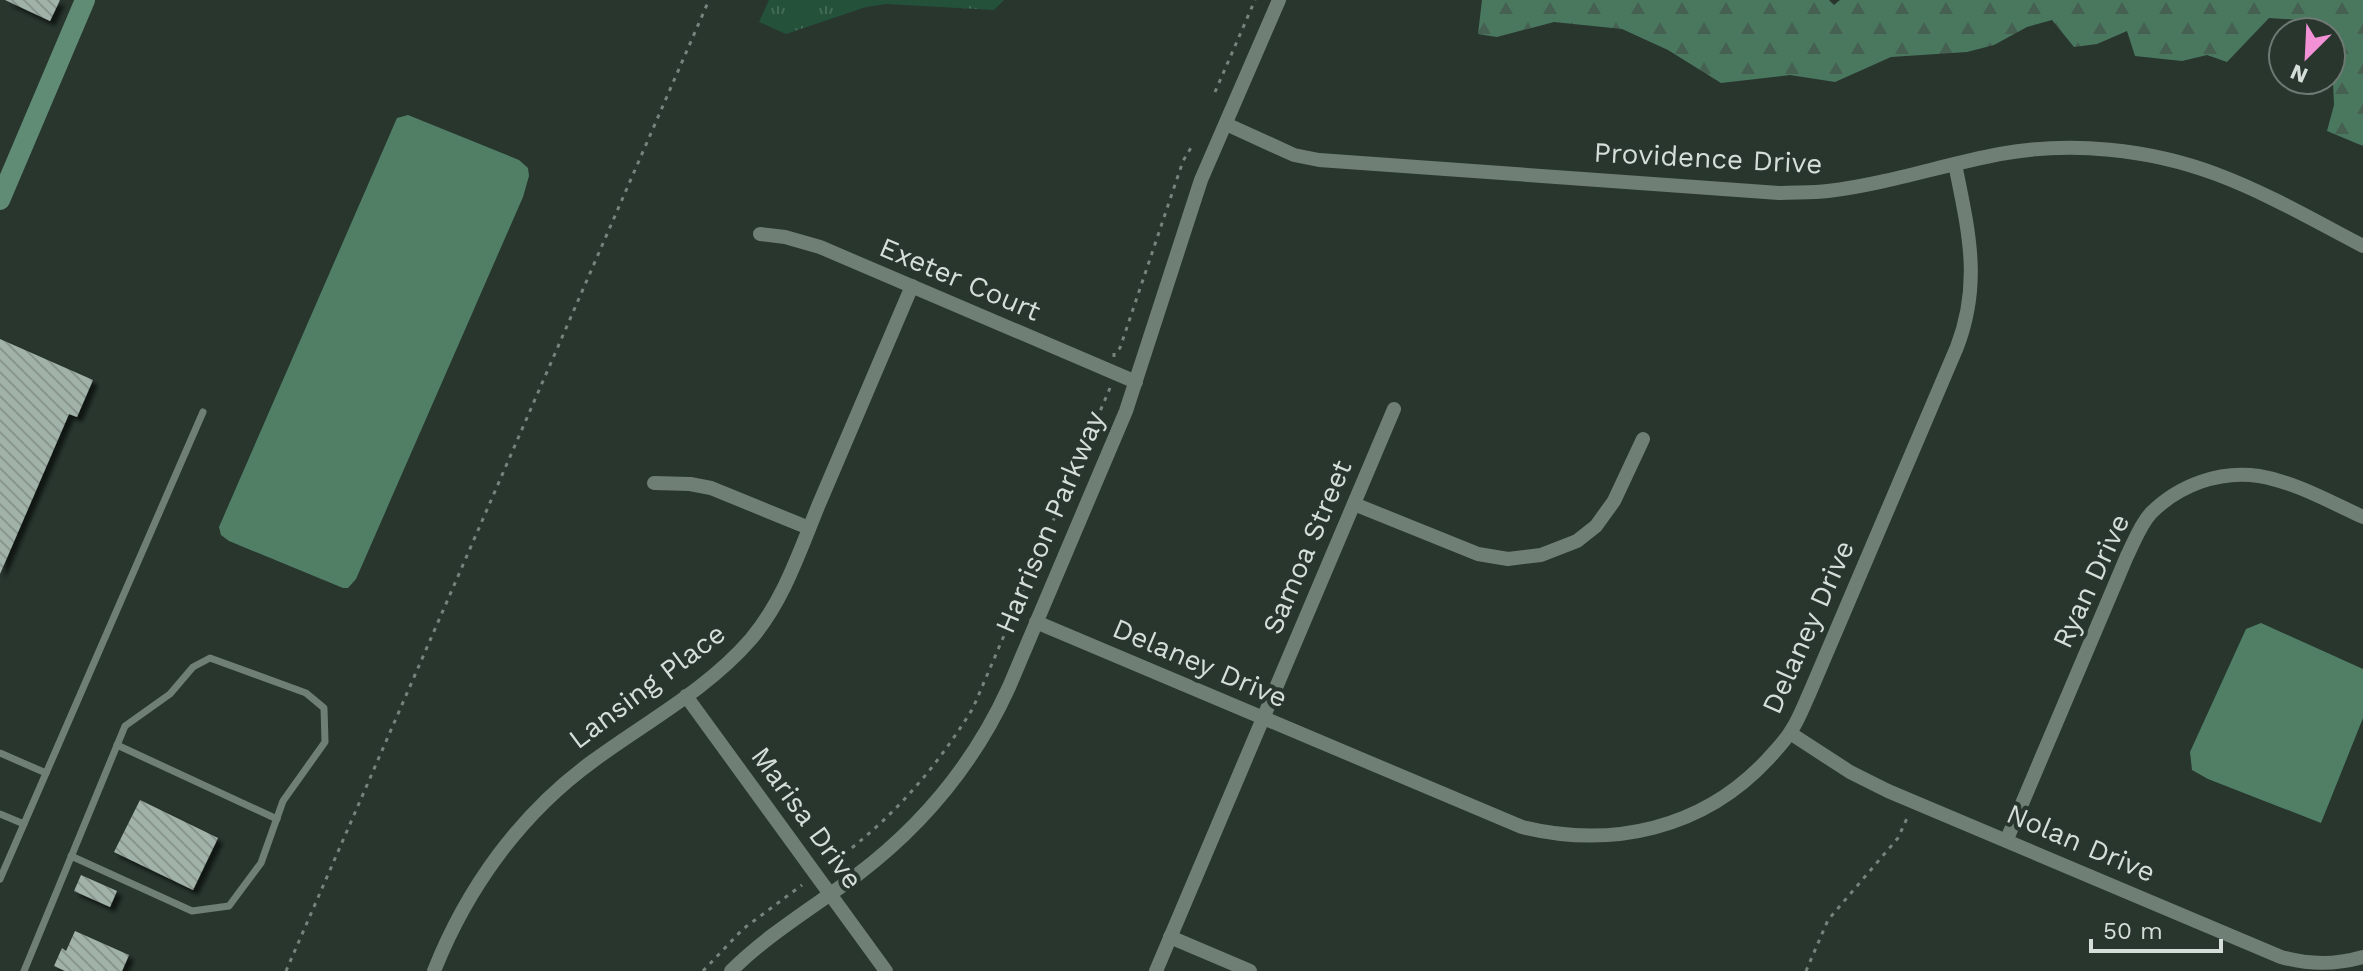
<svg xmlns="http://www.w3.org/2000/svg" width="2363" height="971" font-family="'Work Sans',sans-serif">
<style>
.forest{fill:url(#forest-firs)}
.park{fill:url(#park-tufts)}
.water{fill:#507f65}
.building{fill:url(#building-back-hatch);filter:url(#shadow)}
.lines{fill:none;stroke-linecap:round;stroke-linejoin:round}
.path{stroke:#77837c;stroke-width:3;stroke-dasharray:4 6;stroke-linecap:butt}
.lane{stroke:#6f7f76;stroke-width:7}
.street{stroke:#6f7f76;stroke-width:14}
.secondary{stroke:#608c76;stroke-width:20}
.labels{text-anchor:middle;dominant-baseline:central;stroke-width:8;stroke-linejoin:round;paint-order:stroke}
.street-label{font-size:28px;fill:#d5ded8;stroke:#28362e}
</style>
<defs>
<pattern id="forest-firs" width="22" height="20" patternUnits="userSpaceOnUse" patternTransform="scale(2)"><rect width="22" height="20" fill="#4a785f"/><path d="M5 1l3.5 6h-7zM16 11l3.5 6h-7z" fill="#466052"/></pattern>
<pattern id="park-tufts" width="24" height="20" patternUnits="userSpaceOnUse" patternTransform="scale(2)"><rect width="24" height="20" fill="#24513a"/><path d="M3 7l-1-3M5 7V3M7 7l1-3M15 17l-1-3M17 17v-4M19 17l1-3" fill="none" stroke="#436a56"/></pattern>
<pattern id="building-back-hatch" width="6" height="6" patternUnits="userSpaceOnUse" patternTransform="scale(2)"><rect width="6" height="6" fill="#a1b2a8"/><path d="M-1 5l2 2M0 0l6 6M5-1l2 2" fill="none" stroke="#89968e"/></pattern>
<filter id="shadow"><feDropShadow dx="5" dy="5" stdDeviation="2" flood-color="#0009"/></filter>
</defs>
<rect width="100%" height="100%" fill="#28362e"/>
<polygon class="forest" points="1482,0 1829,0 1834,5 1840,0 2363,0 2363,146 2327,131 2334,105 2331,32 2315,32 2302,20 2269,18 2227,62 2207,55 2182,61 2135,56 2127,31 2097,44 2074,47 2052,20 2027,27 1994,45 1967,52 1891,57 1835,82 1790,75 1721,83 1668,50 1622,29 1554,22 1497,37 1478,34"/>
<polygon class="park" points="769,0 1004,0 994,10 886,4 866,7 786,34 759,22"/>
<g class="water">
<polygon points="408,115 519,160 528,168 529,176 523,197 356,579 348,588 343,588 229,541 221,535 219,527 397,118"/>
<polygon points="2261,623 2363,669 2363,718 2321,823 2208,779 2192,770 2190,752 2246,629"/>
</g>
<g class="building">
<polygon points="5,0 60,0 50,21"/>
<polygon points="0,339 93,380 77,417 69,414 0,574"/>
<polygon points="140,800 218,838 193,890 114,852"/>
<polygon points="81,875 117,891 110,907 74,891"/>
<polygon points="75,931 129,955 122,971 65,971 54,966 62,948 66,951"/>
</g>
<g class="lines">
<g class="path">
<polyline points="1215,92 1255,0"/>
<polyline points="1114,357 1114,353 1120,348 1183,161 1192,146"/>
<path d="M828 866C889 822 933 773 973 708L1110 388"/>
<polyline points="286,971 709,0"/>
<polyline points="703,971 743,929 802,885"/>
<polyline points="1806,971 1828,920 1898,838 1908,816"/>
</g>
<g class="lane">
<polyline points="117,745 277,819"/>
<polyline points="0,753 46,773"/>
<polyline points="0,814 24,824"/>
<polyline points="0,879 203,412"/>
<polyline points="24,971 125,726 170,694 193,667 210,658 306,693 324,708 325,742 283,801 261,863 229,906 192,911 71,856"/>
</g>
<g class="street">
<path d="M1226 124 1294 155 1319 160 1779 193C1795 192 1812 193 1828 191 1886 184 1942 165 2000 154 2071 141 2149 149 2216 174 2267 193 2315 221 2363 246"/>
<polyline points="760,234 785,237 820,247 1136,382"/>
<polyline points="654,483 690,484 711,488 809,528"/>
<polyline points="1354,504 1478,554 1508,559 1541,555 1577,541 1596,526 1614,501 1643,439"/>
<path d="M1036 622 1522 827C1612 849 1703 829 1768 759 1776 750 1785 741 1791 731 1799 719 1804 705 1810 692L1957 347C1982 282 1968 229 1955 164"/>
<polyline points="686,696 886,971"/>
<path d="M1790 733 1850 772 1888 791 2281 957C2310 965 2335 965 2363 957"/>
<path d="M2007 839 2127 556C2134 542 2140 525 2151 513 2179 485 2220 470 2259 476 2295 482 2330 502 2363 517"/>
<polyline points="1170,937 1250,971"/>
<path d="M434 971C467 888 520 814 593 761 646 722 708 689 751 639 784 600 800 550 819 504 850 432 881 359 912 286"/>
<path d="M731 971C768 934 815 906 857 875 923 825 975 762 1009 687L1126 411 1201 180 1279 0"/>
<polyline points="1156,971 1394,409"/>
</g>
<polyline class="secondary" points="0,200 85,0"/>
</g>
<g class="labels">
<g class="street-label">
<text transform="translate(1708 158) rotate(3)">Providence Drive</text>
<text transform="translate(960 279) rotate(23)">Exeter Court</text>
<text transform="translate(1050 522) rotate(-67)">Harrison Parkway</text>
<text transform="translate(1307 547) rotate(-67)">Samoa Street</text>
<text transform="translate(2091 581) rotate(-65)">Ryan Drive</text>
<text transform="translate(1808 627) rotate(-66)">Delaney Drive</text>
<text transform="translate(1200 663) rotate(23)">Delaney Drive</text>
<text transform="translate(647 686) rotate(-37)">Lansing Place</text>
<text transform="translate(807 818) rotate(54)">Marisa Drive</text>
<text transform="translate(2081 843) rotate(23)">Nolan Drive</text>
</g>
</g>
<g transform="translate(2307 56) rotate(204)"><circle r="38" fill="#28362e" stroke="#6d7972" stroke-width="2"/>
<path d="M0-6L14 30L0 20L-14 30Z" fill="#f391d6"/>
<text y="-12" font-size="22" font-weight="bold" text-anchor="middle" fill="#d5ded8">N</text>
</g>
<path d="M2091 939v12h130v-12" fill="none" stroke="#d5ded8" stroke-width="4"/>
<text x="2103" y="939" font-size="24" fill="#d5ded8" stroke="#28362e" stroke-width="6" paint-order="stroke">50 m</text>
</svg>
